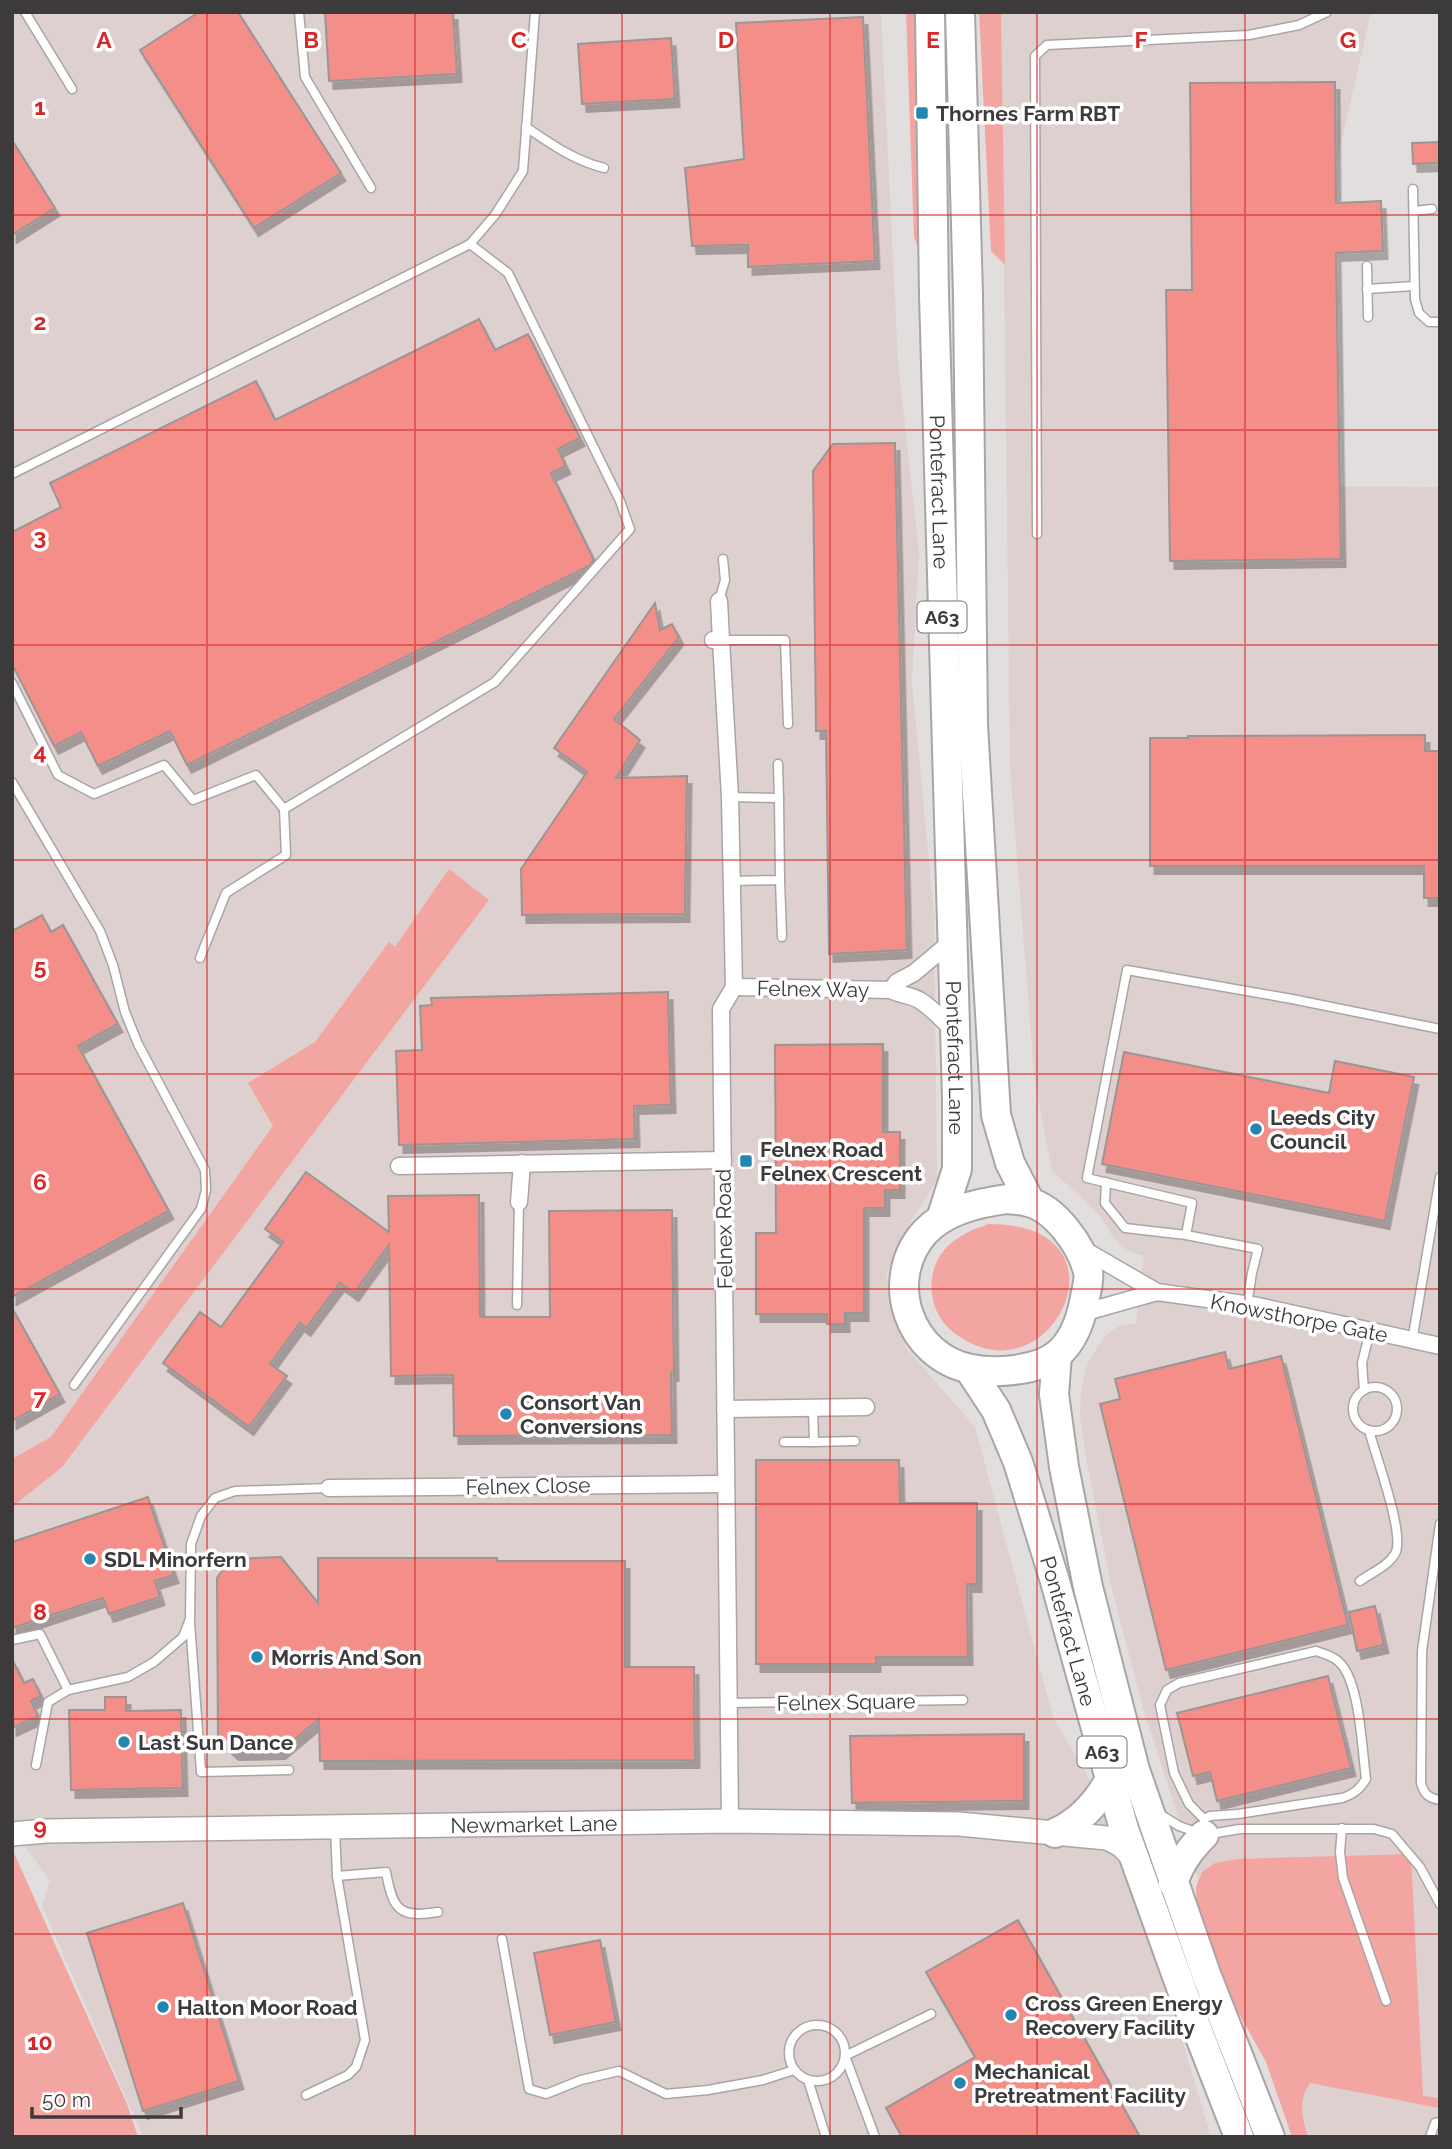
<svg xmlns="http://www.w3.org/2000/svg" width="1452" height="2149" font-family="Raleway,sans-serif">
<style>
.built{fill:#ded0cf}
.green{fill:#f3a5a1}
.building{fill:#f38e89;stroke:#9a9696;stroke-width:2;filter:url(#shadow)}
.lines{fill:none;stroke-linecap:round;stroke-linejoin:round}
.lane-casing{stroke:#a9a5a5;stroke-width:11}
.street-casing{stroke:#a9a5a5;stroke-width:19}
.secondary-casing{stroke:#a9a5a5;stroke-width:26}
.highway-casing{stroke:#a9a5a5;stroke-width:32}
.lane{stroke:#fff;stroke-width:8}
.street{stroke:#fff;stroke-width:16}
.secondary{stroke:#fff;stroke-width:23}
.highway{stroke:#fff;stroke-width:28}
.grid{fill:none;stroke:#d62828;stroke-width:2;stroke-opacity:0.55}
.poi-dot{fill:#2686b2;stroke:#fff;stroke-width:2.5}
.labels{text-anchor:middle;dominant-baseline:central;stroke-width:7;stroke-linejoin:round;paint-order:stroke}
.shield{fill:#fff;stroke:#767575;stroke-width:2}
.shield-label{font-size:19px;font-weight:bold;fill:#3c3a3a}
.poi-label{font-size:21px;font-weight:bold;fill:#3c3a3a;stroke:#fff;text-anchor:start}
.street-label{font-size:21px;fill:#3c3a3a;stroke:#fff}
.grid-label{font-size:23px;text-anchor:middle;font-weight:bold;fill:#d62828;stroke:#fff;stroke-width:7;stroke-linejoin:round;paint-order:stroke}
</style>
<defs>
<filter id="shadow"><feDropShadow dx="4.5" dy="8" stdDeviation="0" flood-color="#0004"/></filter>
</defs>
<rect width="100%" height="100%" fill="#e2dedd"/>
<g class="built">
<polygon points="12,12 881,12 898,362 919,552 912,681 934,914 937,1181 911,1220 886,1274 906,1348 975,1427 1053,1717 1101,1799 1113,1848 1168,1992 1211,2137 143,2137 42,1906 50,1881 12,1828"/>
<polygon points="1001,12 1371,12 1335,170 1339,486 1440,487 1440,2137 1300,2137 1200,1885 1143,1708 1112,1590 1085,1453 1080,1416 1081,1391 1088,1361 1106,1335 1119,1326 1136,1323 1144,1256 1127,1250 1113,1237 1100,1216 1052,1170 1035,1084 1010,768"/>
</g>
<g class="green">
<polygon points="906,12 918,12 921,255 914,237"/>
<polygon points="979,12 1001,12 1005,265 991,251"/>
<polygon points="449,869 489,900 62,1467 12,1507 12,1459 51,1437 273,1126 248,1083 315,1042 389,942 395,947"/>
<path d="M989 1224C1140 1224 1049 1408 953 1332 927 1312 924 1270 947 1247 959 1235 973 1229 989 1224Z"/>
<polygon points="13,1851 127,2104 138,2137 12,2137"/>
<path d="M1411 1854 1423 2096 1440 2098V2108L1310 2083C1298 2101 1302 2117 1308 2137H1292L1266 2062 1237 2010 1217 1963 1197 1906 1196 1887 1202 1872 1215 1863 1238 1859Z"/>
</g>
<g class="building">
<polygon points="199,12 238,12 341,173 254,228 140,50"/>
<polygon points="325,12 453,12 457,74 329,81"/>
<polygon points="863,17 875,261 748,267 748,245 692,246 685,168 744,159 736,23"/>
<polygon points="671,38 675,99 582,104 578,44"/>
<polygon points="1335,82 1336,203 1381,201 1383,251 1336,253 1341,559 1170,561 1166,290 1192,290 1190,83"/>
<polygon points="12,140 55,208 12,235"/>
<polygon points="1440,142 1440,163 1413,164 1412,143"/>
<polygon points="479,319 495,350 528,334 580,438 558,449 566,466 551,473 594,560 589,566 187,765 170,731 98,766 81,732 54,746 12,664 12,532 61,507 50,483 256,381 275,420"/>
<polygon points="895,443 907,950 829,954 826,731 816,731 813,471 833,444"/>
<polygon points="655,603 660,630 672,624 679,637 614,719 640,740 616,778 687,776 685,914 522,915 521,869 587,772 554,748"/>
<polygon points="1425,735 1425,751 1440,751 1440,898 1424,898 1424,866 1150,866 1150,738 1188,738 1188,736"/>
<polygon points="42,915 51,932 63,925 118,1024 78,1046 169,1211 12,1297 12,931"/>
<polygon points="668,992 671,1105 634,1106 635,1139 399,1145 396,1051 422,1050 420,1006 432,1005 431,998"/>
<polygon points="883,1044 883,1132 900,1132 900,1190 885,1190 885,1208 864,1208 864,1313 845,1313 845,1324 827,1324 827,1314 756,1314 756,1233 776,1233 775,1045"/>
<polygon points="1124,1052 1329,1093 1335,1061 1414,1077 1385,1221 1102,1164"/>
<polygon points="306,1172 389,1232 388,1196 479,1195 480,1317 550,1317 549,1211 672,1210 674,1373 671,1373 672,1435 454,1436 453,1375 391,1376 389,1245 354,1293 340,1283 306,1328 300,1323 270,1364 287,1376 249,1427 163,1363 200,1312 221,1327 283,1242 265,1229"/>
<polygon points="12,1308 60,1394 12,1421"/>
<polygon points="1225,1352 1229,1369 1281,1356 1348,1625 1166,1670 1100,1404 1120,1399 1115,1379"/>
<polygon points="756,1460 899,1460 900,1503 977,1503 977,1584 967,1584 968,1657 876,1657 876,1664 756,1664"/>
<polygon points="148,1497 174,1575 155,1581 160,1597 109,1614 103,1598 12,1628 12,1542"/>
<polygon points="281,1557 318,1603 318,1558 497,1558 497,1561 625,1561 625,1667 694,1667 695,1760 320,1761 319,1719 281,1751 234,1752 218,1737 217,1578 230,1559"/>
<polygon points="1375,1606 1384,1645 1357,1651 1349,1612"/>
<polygon points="12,1659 24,1683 33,1679 41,1696 31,1701 38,1716 12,1728"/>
<polygon points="1328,1676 1351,1768 1217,1801 1210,1772 1193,1776 1177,1713"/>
<polygon points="105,1697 126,1697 126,1711 181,1710 183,1788 71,1790 69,1710 105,1710"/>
<polygon points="1024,1734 1024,1801 852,1803 850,1736"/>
<polygon points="183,1903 239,2081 143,2111 87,1933"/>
<polygon points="1018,1920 1140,2137 902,2137 886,2108 975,2057 926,1972"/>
<polygon points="600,1940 616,2022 550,2035 534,1953"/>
</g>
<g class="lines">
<defs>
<g id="lane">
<polyline points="25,12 72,89"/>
<polyline points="299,12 305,77 371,188"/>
<path d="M526 127C551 144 575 161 604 168"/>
<polyline points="1413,189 1415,299 1419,313 1429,322 1440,322"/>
<polyline points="1414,211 1432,209"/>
<polyline points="1367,266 1368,317"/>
<polyline points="1367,289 1414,286"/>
<polyline points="12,474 470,244 495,215 523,171 535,12"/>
<polyline points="1037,534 1035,56 1047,45 1249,35 1299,25 1327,12"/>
<polyline points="719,601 725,580 723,559"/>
<polyline points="721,640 785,640 788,724"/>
<polyline points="12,683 58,775 94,794 164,765 193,800 256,775 284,809 495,682 630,529 620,501 508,273 470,244"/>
<polyline points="778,764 779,798"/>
<polyline points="12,782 100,931 113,965 125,1012 138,1044 205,1170 206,1190 201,1209 74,1385"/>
<polyline points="730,797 779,798 780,880 732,881"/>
<polyline points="780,880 782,937"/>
<polyline points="200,958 226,893 286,855 284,809"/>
<polyline points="1106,1182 1105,1203 1125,1228 1186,1235"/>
<polyline points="517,1305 519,1202"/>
<polyline points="1247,1305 1252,1273 1258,1249 1186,1235 1192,1203 1087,1178 1127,970 1292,999 1440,1029"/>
<polyline points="1412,1341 1440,1177"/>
<circle cx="1375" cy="1409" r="22"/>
<polyline points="1364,1390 1362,1363 1370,1331"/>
<polyline points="784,1442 814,1442 813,1408"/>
<polyline points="814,1442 855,1441"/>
<path d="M1440 1524 1422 1651 1421 1783C1424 1794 1428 1798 1440 1800"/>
<path d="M1360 1581C1371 1573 1388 1566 1395 1554 1406 1535 1375 1455 1369 1430"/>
<polyline points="190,1622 201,1772 289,1770"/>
<polyline points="12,1640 40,1634 68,1690"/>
<polyline points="728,1703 963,1700"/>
<polyline points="36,1765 48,1702 68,1690 128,1677 154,1662 183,1637 190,1619 191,1544 201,1516 215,1498 235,1491 329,1488"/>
<polyline points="1158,1813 1179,1826 1204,1835 1240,1829 1374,1829 1392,1834 1420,1867 1440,1904"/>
<polyline points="1342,1828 1340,1852 1343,1878 1386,2001"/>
<path d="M1203 1832 1204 1819 1210 1816 1238 1814 1342 1798C1354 1794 1360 1789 1366 1779 1362 1750 1360 1683 1340 1663 1334 1656 1324 1654 1316 1651L1179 1683 1167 1690 1160 1705 1174 1773 1189 1804 1204 1819"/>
<path d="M337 1876 386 1872C393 1911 400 1918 438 1912"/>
<polyline points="502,1939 529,2089 546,2094 581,2080 619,2071 666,2094 708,2090 763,2080 794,2070"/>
<circle cx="817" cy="2053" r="28"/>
<polyline points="808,2080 826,2137"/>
<polyline points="306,2095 348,2075 356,2067 365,2040 337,1876 335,1828"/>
<polyline points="875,2137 845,2056 931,2014"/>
<polyline points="1430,2137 1435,2123 1440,2122"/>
</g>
<g id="street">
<polyline points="713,640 721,640 719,601"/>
<polyline points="721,640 730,797 734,987 721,1009 730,1821"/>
<path d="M734 987 891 990C900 995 911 995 919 1000 933 1008 943 1021 955 1032"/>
<polyline points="891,990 897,982 914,973 952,941"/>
<polyline points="399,1166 723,1160"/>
<polyline points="519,1202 522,1163"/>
<polyline points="1081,1248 1157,1292 1258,1306 1440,1346"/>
<polyline points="1082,1313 1157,1292"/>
<polyline points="725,1409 866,1407"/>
<polyline points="329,1488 726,1484"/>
</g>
<g id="secondary">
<path id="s1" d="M12 1834 46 1831 730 1821 959 1824 1107 1838 1121 1845 1134 1858"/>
</g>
<g id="highway">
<path id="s2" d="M930 12 934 295 957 1097V1169L941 1219"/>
<polyline points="960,12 968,295 973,725 996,1115 1010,1163 1030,1202"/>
<path d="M1007 1199C1014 1200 1022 1200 1028 1202 1055 1208 1082 1246 1088 1272 1090 1281 1085 1294 1084 1303 1080 1322 1072 1342 1058 1354 1038 1371 995 1374 971 1369 909 1357 882 1280 925 1232 946 1210 978 1203 1007 1199Z"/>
<polyline points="1057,1355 1054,1394 1064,1467 1088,1587 1135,1770 1206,1974 1270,2137"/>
<path id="s3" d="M969 1369 996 1410 1018 1462 1054 1578 1124 1829 1183 1993 1239 2137"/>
<path d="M1055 1833C1080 1822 1097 1803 1110 1779"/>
<path d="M1173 1883C1180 1863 1189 1850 1204 1835"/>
</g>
</defs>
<use href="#lane" class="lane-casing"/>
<use href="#street" class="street-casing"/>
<use href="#secondary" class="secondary-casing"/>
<use href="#highway" class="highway-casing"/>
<use href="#lane" class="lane"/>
<use href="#street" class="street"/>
<use href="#secondary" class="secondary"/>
<use href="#highway" class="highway"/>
</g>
<path class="grid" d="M207 12V2137M415 12V2137M622 12V2137M830 12V2137M1037 12V2137M1245 12V2137M12 215H1440M12 430H1440M12 645H1440M12 860H1440M12 1074H1440M12 1289H1440M12 1504H1440M12 1719H1440M12 1934H1440"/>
<g class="poi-dot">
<rect x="915" y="106" width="14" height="14" rx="3.5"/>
<circle cx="1256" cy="1129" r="7"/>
<rect x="739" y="1154" width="14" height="14" rx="3.5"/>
<circle cx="506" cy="1414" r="7"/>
<circle cx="90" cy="1559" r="7"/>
<circle cx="257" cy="1657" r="7"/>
<circle cx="124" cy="1742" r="7"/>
<circle cx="163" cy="2007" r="7"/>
<circle cx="1011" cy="2015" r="7"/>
<circle cx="960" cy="2083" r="7"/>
</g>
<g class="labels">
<g class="shield">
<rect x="917.5" y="601.5" width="49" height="31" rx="5"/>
<rect x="1077.5" y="1736.5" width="49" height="31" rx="5"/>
</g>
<g class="shield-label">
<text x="942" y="617">A63</text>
<text x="1102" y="1752">A63</text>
</g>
<g class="poi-label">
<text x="936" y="113">Thornes Farm RBT</text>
<text x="1270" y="1117">Leeds City<tspan x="1270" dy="24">Council</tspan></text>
<text x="760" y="1149">Felnex Road<tspan x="760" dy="24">Felnex Crescent</tspan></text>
<text x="520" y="1402">Consort Van<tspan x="520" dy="24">Conversions</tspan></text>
<text x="104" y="1559">SDL Minorfern</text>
<text x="271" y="1657">Morris And Son</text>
<text x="138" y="1742">Last Sun Dance</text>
<text x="1025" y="2003">Cross Green Energy<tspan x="1025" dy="24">Recovery Facility</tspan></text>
<text x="177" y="2007">Halton Moor Road</text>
<text x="974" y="2071">Mechanical<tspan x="974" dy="24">Pretreatment Facility</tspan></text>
</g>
<g class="street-label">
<text stroke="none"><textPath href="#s2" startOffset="480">Pontefract Lane</textPath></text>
<text transform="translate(813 989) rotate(1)">Felnex Way</text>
<text stroke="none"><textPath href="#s2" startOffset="1046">Pontefract Lane</textPath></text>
<text transform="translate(724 1229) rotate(-91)">Felnex Road</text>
<text transform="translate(1299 1318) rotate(11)">Knowsthorpe Gate</text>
<text transform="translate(528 1486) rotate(-1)">Felnex Close</text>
<text stroke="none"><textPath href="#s3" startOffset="282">Pontefract Lane</textPath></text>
<text transform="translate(846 1702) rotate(-1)">Felnex Square</text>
<text stroke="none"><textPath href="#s1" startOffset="522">Newmarket Lane</textPath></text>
</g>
</g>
<g class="grid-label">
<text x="104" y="48">A</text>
<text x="311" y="48">B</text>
<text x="519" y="48">C</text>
<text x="726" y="48">D</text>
<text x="933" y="48">E</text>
<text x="1141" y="48">F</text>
<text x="1348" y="48">G</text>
<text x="40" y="115">1</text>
<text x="40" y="330">2</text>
<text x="40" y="545">3</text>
<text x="40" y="760">4</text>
<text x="40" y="975">5</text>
<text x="40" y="1190">6</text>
<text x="40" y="1405">7</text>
<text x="40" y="1620">8</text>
<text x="40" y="1835">9</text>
<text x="40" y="2050">10</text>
</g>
<rect width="1452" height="2149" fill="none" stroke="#3c3a3a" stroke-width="28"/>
<path d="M32 2107v10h149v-10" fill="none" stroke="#3c3a3a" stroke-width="3.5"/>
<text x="42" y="2107" font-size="21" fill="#3c3a3a" stroke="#ffffff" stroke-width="5" paint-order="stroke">50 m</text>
</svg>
